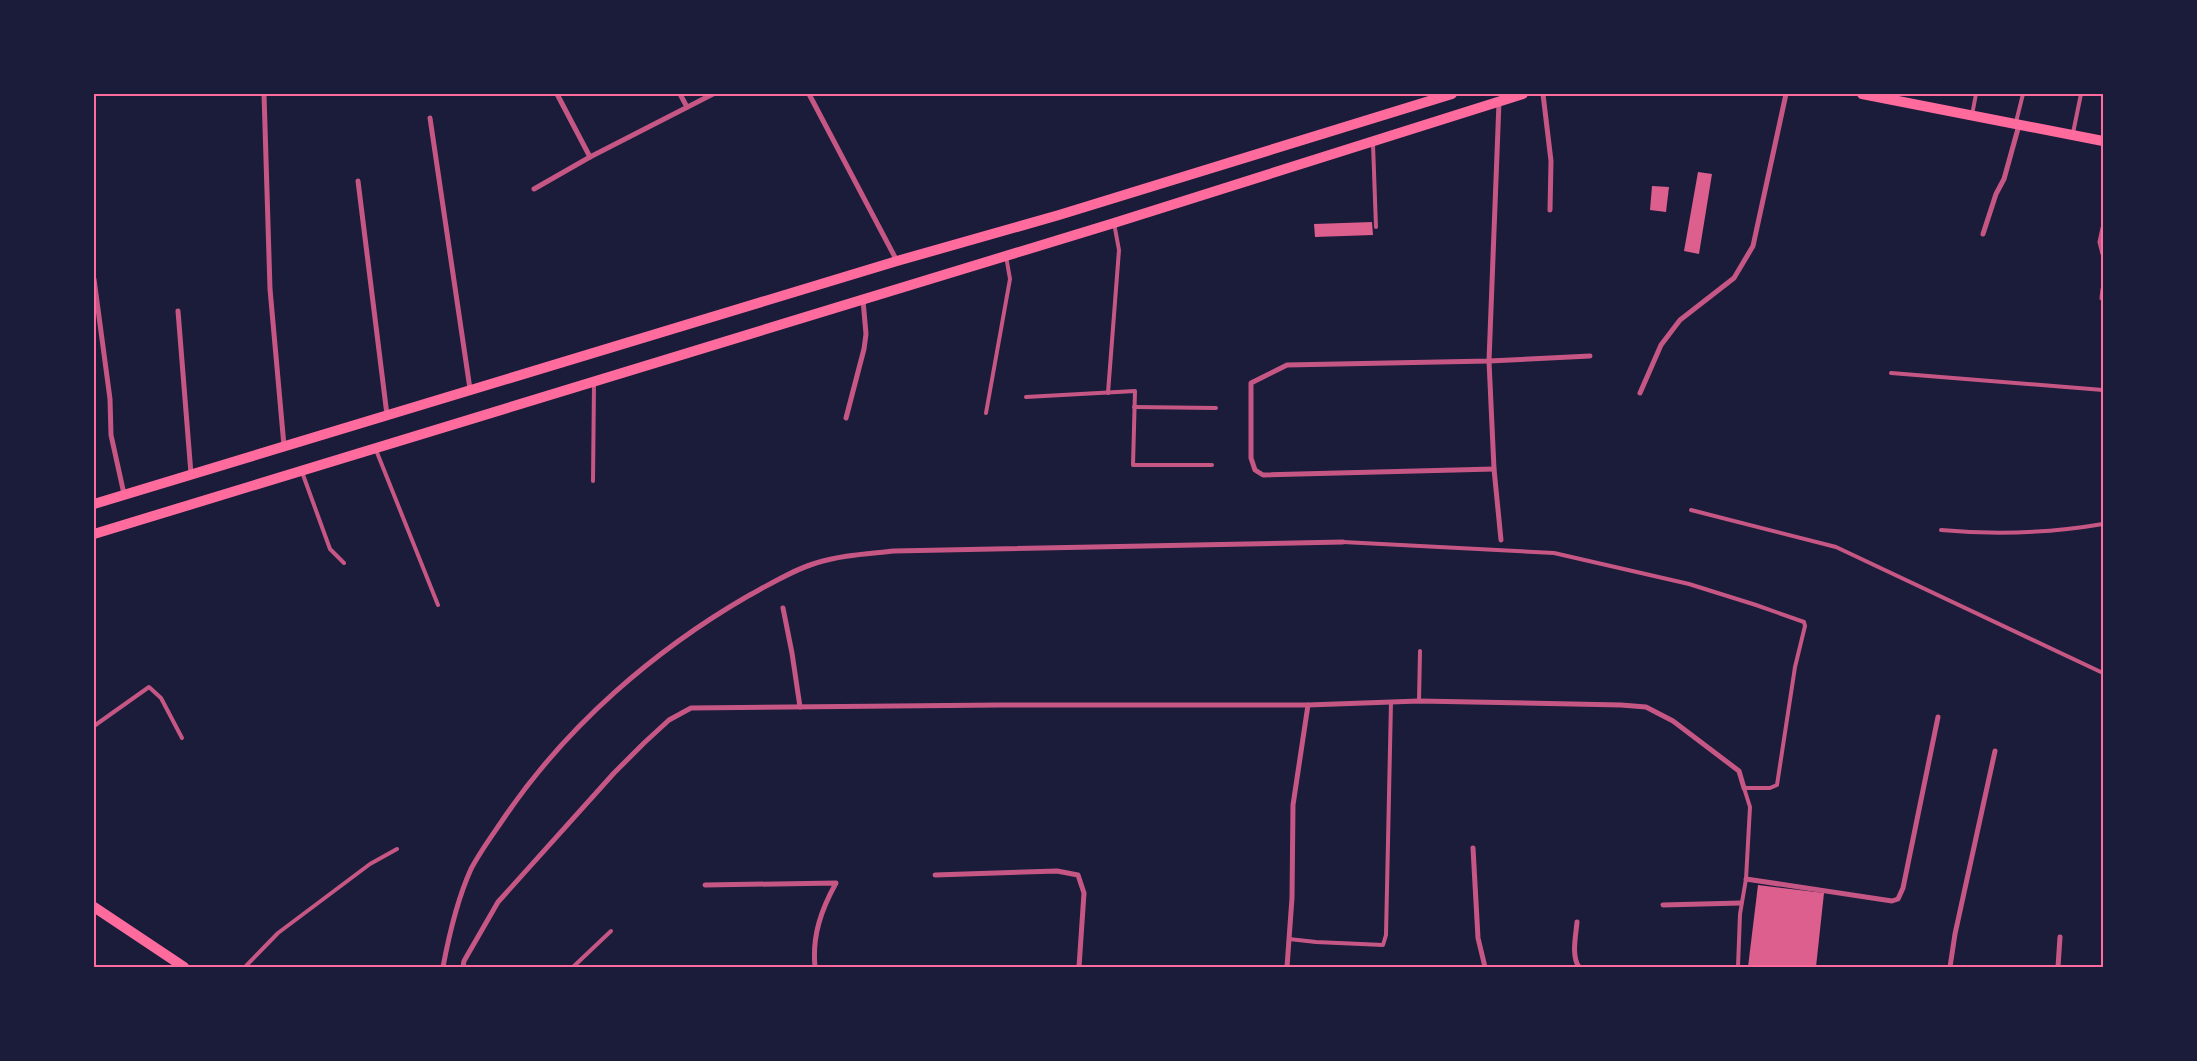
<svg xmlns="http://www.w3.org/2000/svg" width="2197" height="1061" font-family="'DM Sans',sans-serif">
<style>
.building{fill:#dd5f8e}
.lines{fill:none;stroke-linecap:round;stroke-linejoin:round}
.service{stroke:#c65784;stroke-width:4}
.minor{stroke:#c65784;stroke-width:5}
.secondary{stroke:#ff6b9d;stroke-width:10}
.neatline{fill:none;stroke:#ff6b9d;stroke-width:2}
</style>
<rect width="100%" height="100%" fill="#1b1b3a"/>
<g class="building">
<polygon points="1698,172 1712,174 1699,254 1684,251"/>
<polygon points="1652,186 1669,187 1666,212 1650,210"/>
<polygon points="1372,222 1373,235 1315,237 1314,224"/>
<polygon points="1758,885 1824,893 1816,967 1748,967"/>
</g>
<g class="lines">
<g class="service">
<polyline points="1972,115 1976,94"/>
<polyline points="2016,122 2023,94"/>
<polyline points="2073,133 2081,94"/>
<polyline points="1373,144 1376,227"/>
<polyline points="1891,373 2103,390"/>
<polyline points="1108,393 1119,250 1114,223"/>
<polyline points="1026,397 1135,391 1133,465 1212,465"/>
<polyline points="1134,407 1216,408"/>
<polyline points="986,413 1010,279 1006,256"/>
<polyline points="376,450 438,605"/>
<polyline points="302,472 330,549 344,563"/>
<polyline points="593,481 594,383"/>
<polyline points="1691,510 1836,547 2103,673"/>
<path d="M1941 530C1995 535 2050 533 2103 524"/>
<polyline points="1343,542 1554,553 1689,584 1756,605 1804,622 1805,626 1795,667 1777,785 1770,788 1744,788 1750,807 1746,879 1740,914 1738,967"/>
<polyline points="1419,701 1420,651"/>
<polyline points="94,726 149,687 161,698 182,738"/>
<polyline points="1289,939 1316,942 1383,945 1386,935 1391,702"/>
<polyline points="245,967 278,933 370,864 397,849"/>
<polyline points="573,967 611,931"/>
</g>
<g class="minor">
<polyline points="264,94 270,289 284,446"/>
<polyline points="557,94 590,157"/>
<polyline points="680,94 687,107"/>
<polyline points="809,94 897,261"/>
<polyline points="1543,94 1551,161 1550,210"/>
<polyline points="1499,102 1489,361 1494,469 1501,540"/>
<polyline points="430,118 470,389"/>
<polyline points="358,181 387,415"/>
<polyline points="534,189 590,157 713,94"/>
<polyline points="2103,228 2100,242 2103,254"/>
<polyline points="1983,234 1996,194 2004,179 2019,125"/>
<polyline points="94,279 110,399 111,435 124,494"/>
<polyline points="2102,298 2103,289"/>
<polyline points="178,311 191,474"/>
<polyline points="1640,393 1661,345 1680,320 1734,278 1753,246 1786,94"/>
<polyline points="846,418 864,349 866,334 863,300"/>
<polyline points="1494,469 1263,475 1255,470 1251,458 1251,383 1287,365 1489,361 1590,356"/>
<polyline points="783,608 792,653 800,707"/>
<polyline points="1473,848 1478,938 1485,967"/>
<polyline points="935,875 1057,871 1078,875 1084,893 1079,967"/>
<polyline points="1746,879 1892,901 1898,899 1903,888 1938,717"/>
<path d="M705 885 836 883C821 910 812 936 815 967"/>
<polyline points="1663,905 1741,903"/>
<path d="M1577 922C1576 935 1571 956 1579 967"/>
<path d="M443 967C449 935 457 900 471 869 481 850 494 833 506 815 568 725 653 651 748 596 770 584 793 570 816 563 842 555 868 554 894 551L1343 542"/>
<polyline points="463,967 464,961 498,902 614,773 644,743 669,720 691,708 999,705 1308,705 1419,701 1621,705 1646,707 1673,721 1739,771 1744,788"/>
<polyline points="1287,967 1292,898 1293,805 1308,705"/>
<polyline points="1950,967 1955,934 1995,751"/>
<polyline points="2058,967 2060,937"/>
</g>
<g class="secondary">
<polyline points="1862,94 2103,141"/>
<polyline points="94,504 897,261 1059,215 1452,94"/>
<polyline points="94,534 1114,223 1523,94"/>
<polyline points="94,907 184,967"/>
</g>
</g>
<rect width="2197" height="1061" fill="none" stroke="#1b1b3a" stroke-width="190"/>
<rect x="95" y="95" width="2007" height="871" class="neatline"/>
</svg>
